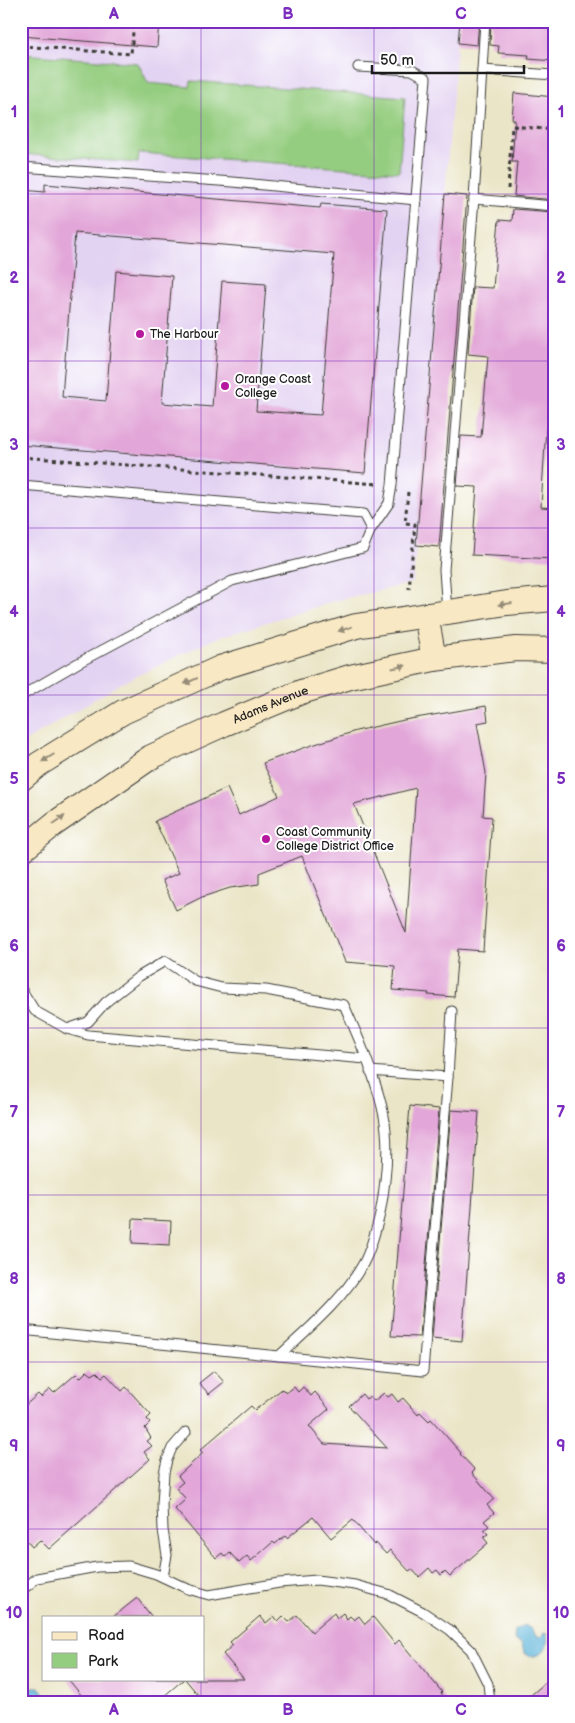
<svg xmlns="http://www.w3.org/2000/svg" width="575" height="1723" font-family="'Balsamiq Sans',sans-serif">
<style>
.built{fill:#e3d3f2}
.green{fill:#95cd80;stroke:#58744e}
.water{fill:#5bb4d9;stroke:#3c687a}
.building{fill:#e2a6d8;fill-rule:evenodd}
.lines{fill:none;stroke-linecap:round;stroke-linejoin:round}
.lane-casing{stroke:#3b3a36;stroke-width:11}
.secondary-casing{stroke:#3b3a36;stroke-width:26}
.path{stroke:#3b3a36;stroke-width:3;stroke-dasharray:4 4;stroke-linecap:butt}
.lane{stroke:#fff;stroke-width:9}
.secondary{stroke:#f8e8c3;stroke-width:24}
.oneway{fill:#958c78}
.grid{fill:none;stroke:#7b2cbf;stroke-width:1;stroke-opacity:0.55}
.poi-dot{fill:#b5179e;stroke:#fff;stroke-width:2}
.labels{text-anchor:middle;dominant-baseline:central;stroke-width:4;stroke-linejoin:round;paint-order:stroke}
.poi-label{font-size:12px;fill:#1c1c1c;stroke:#fff;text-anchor:start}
.street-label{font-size:12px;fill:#1c1c1c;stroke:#fff}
.neatline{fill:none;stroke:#7b2cbf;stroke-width:2}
.grid-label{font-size:16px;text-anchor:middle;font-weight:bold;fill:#7b2cbf}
</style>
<rect width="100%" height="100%" fill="#fff"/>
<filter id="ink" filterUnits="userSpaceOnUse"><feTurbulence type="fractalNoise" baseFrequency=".02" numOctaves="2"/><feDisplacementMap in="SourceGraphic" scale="10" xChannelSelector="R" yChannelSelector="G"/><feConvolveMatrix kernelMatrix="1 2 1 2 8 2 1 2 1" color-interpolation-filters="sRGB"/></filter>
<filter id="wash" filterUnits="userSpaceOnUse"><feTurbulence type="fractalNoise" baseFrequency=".0096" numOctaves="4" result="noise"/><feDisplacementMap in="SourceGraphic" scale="20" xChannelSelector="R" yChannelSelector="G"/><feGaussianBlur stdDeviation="1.12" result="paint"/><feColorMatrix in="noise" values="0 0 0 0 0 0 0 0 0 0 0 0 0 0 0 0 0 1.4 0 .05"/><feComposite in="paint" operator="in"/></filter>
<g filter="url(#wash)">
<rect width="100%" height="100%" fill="#eae5c6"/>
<polygon class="built" points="21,21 459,21 413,583 334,601 216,638 120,684 21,744"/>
<polygon class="green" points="21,54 138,63 148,83 190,87 191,81 405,97 399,172 139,153 138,163 21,154"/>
<g class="water">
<path d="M524 1625 531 1629 536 1636 541 1637 544 1633 547 1634C549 1644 545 1655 534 1656 530 1656 530 1657 526 1654 523 1652 523 1647 521 1643L514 1640 515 1631Z"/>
<polygon points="34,1687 39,1687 43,1692 43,1702 21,1702 21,1696 29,1688"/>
</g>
<g id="blocks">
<g class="building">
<polygon points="21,21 159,21 157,47 21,36"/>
<polygon points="460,21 479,21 477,45 458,43"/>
<polygon points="491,21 554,21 554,61 528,59 529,55 498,53 499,46 490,45"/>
<polygon points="514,93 554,97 554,200 514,196 517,162 512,162 515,120 512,120"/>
<path d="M45 184 320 208 321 204 387 209 365 473 21 445V190L45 192ZM75 233 334 254 321 415 256 411 266 284 222 281 212 407 162 403 172 276 116 271 106 401 62 397Z"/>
<polygon points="445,194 467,196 439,547 416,545"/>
<polygon points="513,209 554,212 554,428 546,428 541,507 554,508 554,559 472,555 477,487 457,486 461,436 481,437 488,356 468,354 473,287 493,288 499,220 512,221"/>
<path d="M486 706 488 721 477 723 486 773 483 816 492 817 483 951 458 949 454 997 428 995 429 993 393 990 395 966 345 962 302 856 259 873V884L230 888 202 897 176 910 162 880 179 873 155 821 227 788 239 815 279 796 263 763 309 746 356 731 404 720ZM416 788 406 933 354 804Z"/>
<polygon points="410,1106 439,1109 420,1337 391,1336"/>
<polygon points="451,1110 479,1112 462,1341 432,1338"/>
<polygon points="133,1219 171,1221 170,1245 132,1243"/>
<polygon points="87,1371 92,1375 97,1372 102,1377 106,1374 122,1391 126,1387 151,1415 147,1419 150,1423 145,1428 151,1438 147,1441 152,1446 144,1452 150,1459 49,1549 40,1540 32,1547 21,1534 21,1409 38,1394 41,1397 50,1389 54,1393 76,1374 80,1378"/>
<polygon points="214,1371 224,1382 209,1394 199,1383"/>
<polygon points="294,1387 298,1392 303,1387 311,1396 315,1392 329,1409 309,1426 324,1444 387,1448 349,1406 362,1394 366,1399 370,1396 374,1401 384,1393 388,1397 392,1394 398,1402 403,1398 418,1415 420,1412 429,1421 431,1419 461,1453 460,1454 475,1470 472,1473 494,1499 487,1505 494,1513 484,1521 489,1526 484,1530 488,1534 483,1537 488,1543 450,1576 445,1571 441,1575 437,1570 433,1573 429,1568 419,1577 412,1569 409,1571 390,1550 386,1554 376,1543 374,1545 353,1520 331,1538 313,1517 287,1538 285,1536 275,1544 273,1542 251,1561 247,1556 239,1563 230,1553 225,1557 222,1553 216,1558 175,1509 186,1499 176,1488 183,1482 178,1476 203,1453 200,1450 251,1406 255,1410 282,1389 286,1393"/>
<polygon points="137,1598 152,1617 113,1617"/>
<polygon points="334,1613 337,1618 343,1613 347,1619 350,1616 354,1620 359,1616 365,1624 373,1617 395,1644 399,1640 442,1692 441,1693 448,1702 204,1702 185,1679 244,1679 223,1654 233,1645 230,1642 260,1616 266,1623 274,1616 278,1621 283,1616 289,1622 297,1615 312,1632"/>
<polygon points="554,1675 554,1702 523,1702"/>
<polygon points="68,1679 184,1679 157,1702 87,1702"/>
</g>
</g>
</g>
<g filter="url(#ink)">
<use href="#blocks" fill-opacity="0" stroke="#3b3a36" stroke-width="1"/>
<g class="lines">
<defs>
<g id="lane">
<polyline points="358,67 412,70 426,78 392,485 389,503 371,529"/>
<polyline points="482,70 554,75"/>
<polyline points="21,167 233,182 416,200"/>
<polyline points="474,199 554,206"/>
<polyline points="21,485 363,514 371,529 363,548 232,581 78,663 21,696"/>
<polyline points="447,612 444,570 474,199 485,21"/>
<path d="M21 989 35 1011 67 1029 88 1022 106 1002 138 977 165 961 195 981 222 988 266 990 344 1005C359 1038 377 1081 384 1116 390 1148 386 1182 380 1214 376 1230 371 1250 363 1264 342 1301 309 1328 279 1356L21 1330"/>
<polyline points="67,1029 88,1035 366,1059"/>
<polyline points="370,1071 448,1077"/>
<polyline points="279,1356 423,1371 448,1077 452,1011"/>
<polyline points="163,1577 167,1555 163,1530 162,1504 164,1473 167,1460 172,1448 186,1432"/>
<polyline points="21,1591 37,1578 97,1567 129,1566 156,1574 188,1589 209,1595 279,1583 317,1580 355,1585 388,1594 423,1612 450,1630 471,1650 488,1684 490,1702"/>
</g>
<g id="secondary">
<polyline points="426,615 434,659"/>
<polyline points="21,779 39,764 123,712 220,668 356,626 507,603 554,599"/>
<path id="s1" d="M21 851 54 824 151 757 224 724 301 692 350 677 434 659 516 649 554 650"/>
</g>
</defs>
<use href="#lane" class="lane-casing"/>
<use href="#secondary" class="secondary-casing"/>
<g class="path">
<polyline points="134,24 163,26"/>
<polyline points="21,46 131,54 134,21"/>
<polyline points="508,189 512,126 554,130"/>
<polyline points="21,457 378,484"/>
<polyline points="408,492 405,523 415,524 409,589"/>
</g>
<use href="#lane" class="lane"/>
<use href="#secondary" class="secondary"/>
</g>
<defs><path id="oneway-solid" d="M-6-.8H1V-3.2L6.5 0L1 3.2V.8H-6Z" transform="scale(1.25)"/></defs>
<g class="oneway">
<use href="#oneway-solid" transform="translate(505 604) rotate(173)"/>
<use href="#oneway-solid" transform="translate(345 629) rotate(163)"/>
<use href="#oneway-solid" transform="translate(399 667) rotate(-12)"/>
<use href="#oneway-solid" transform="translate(191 681) rotate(156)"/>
<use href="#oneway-solid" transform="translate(48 758) rotate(148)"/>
<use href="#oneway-solid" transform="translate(59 820) rotate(-35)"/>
</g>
</g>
<path class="grid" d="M201 21V1617M374 21V1702M21 194H554M21 361H554M21 528H554M21 695H554M21 862H554M21 1028H554M21 1195H554M21 1362H554M21 1529H554M201 1679V1702"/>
<g class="poi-dot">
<circle cx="140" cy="334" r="5"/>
<circle cx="225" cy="386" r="5"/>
<circle cx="266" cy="839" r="5"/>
</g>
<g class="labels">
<g class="poi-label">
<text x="150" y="334">The Harbour</text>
<text x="235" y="379">Orange Coast<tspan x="235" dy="14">College</tspan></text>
<text x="276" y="832">Coast Community<tspan x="276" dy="14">College District Office</tspan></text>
</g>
<g class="street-label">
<text stroke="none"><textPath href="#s1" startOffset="291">Adams Avenue</textPath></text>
</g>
</g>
<rect width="575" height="1723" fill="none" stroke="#fff" stroke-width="55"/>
<rect x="42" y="1616" width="162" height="65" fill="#ffffff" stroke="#a4a4a4"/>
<rect x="52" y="1632" width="25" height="8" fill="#f8e8c3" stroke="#a4a4a4"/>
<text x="88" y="1640" font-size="15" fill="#1c1c1c">Road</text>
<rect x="52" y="1653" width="25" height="15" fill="#95cd80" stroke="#a4a4a4"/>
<text x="88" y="1666" font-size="15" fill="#1c1c1c">Park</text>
<path d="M372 65v8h152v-8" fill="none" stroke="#1c1c1c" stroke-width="2.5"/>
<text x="380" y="65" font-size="15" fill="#1c1c1c" stroke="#ffffff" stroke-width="4" paint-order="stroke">50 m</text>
<rect x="28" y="28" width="520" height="1668" class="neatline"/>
<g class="grid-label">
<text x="114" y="19">A</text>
<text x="288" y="19">B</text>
<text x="461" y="19">C</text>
<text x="14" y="117">1</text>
<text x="561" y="117">1</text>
<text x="14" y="283">2</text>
<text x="561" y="283">2</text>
<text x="14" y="450">3</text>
<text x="561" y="450">3</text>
<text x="14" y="617">4</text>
<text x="561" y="617">4</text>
<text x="14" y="784">5</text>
<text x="561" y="784">5</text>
<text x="14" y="951">6</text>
<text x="561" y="951">6</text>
<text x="14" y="1117">7</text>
<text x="561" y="1117">7</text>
<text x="14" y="1284">8</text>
<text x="561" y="1284">8</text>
<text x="14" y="1451">9</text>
<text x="561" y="1451">9</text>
<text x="14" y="1618">10</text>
<text x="561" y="1618">10</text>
<text x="114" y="1715">A</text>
<text x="288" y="1715">B</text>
<text x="461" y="1715">C</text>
</g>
</svg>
